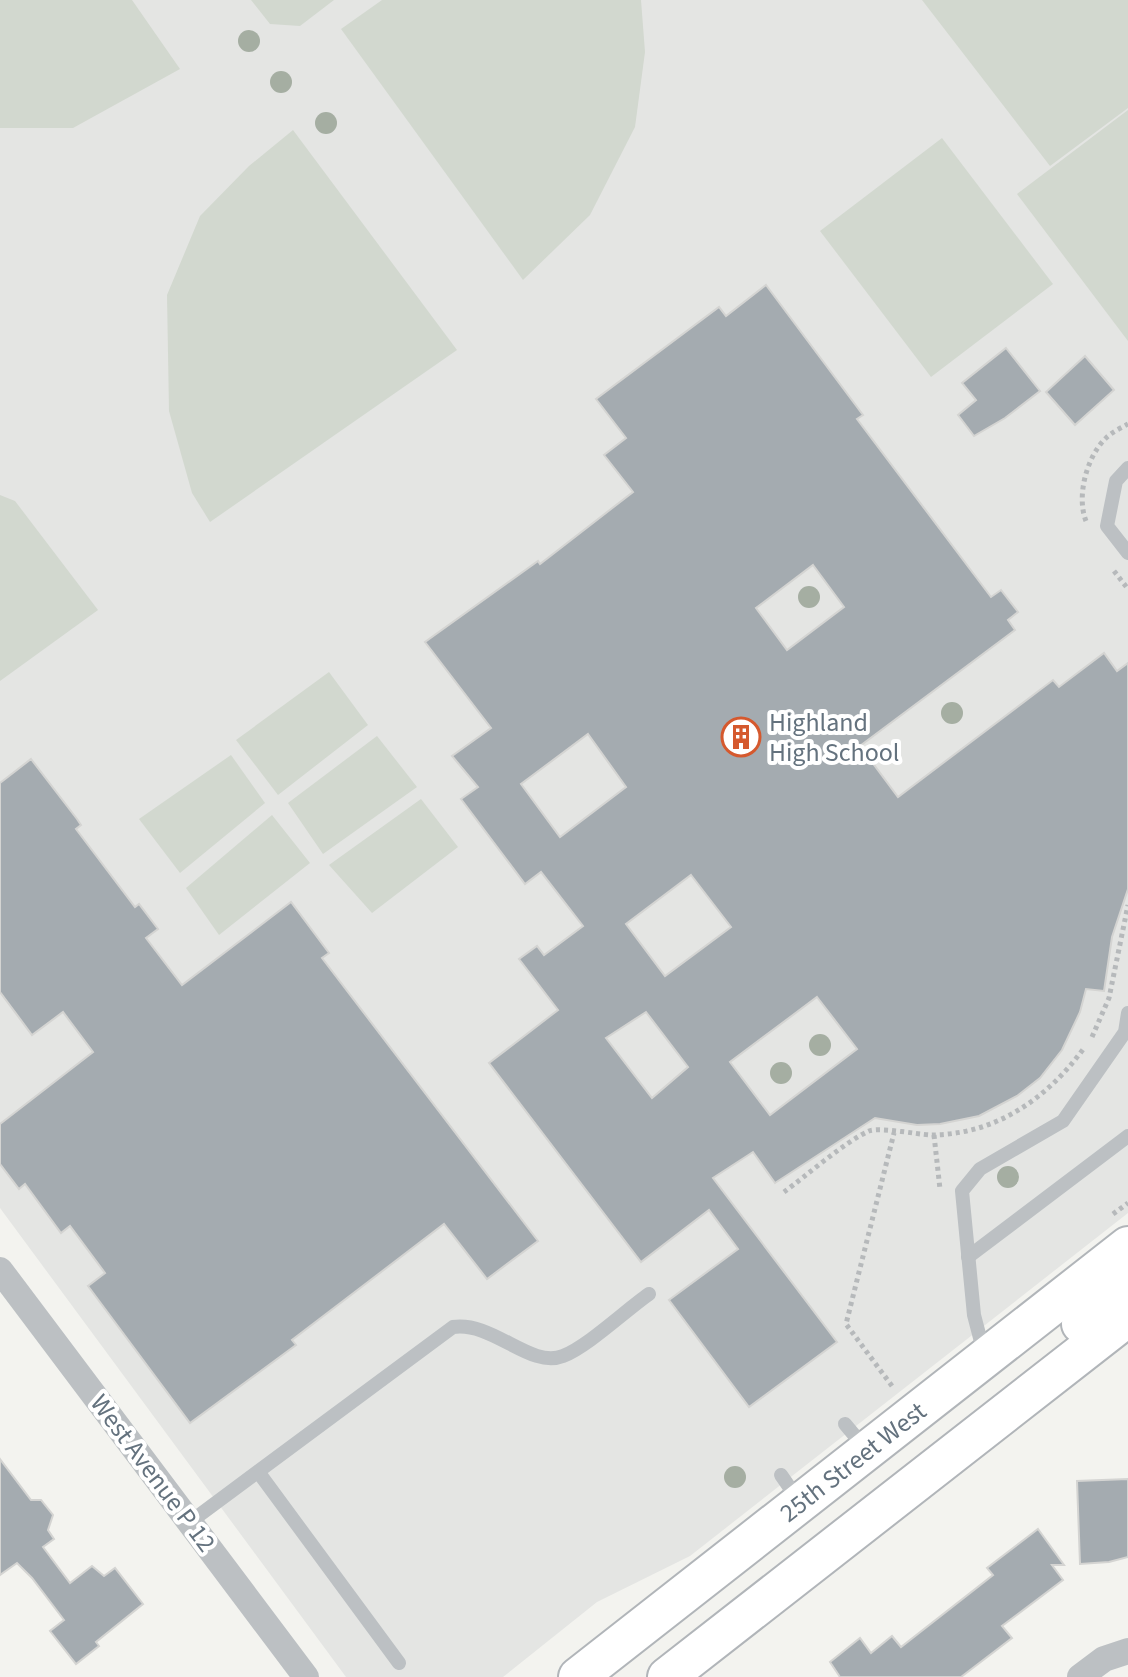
<svg xmlns="http://www.w3.org/2000/svg" width="1128" height="1677" font-family="'Source Sans 3',sans-serif">
<style>
.built{fill:#e4e5e3}
.green{fill:#d2d8cf}
.building{fill:#a4abb0;stroke:#d4d4d2;stroke-width:2;fill-rule:evenodd}
.lines{fill:none;stroke-linecap:round;stroke-linejoin:round}
.secondary-casing{stroke:#b1b5b9;stroke-width:42}
.path{stroke:#b6b9bb;stroke-width:5;stroke-dasharray:4 4;stroke-linecap:butt}
.lane{stroke:#bcc0c3;stroke-width:14}
.street{stroke:#bcc0c3;stroke-width:26}
.secondary{stroke:#fff;stroke-width:38}
.tree{fill:#a5aea2}
.labels{text-anchor:middle;dominant-baseline:central;stroke-width:8;stroke-linejoin:round;paint-order:stroke}
.poi-label{font-size:26px;fill:#64727e;stroke:#fff;text-anchor:start}
.street-label{font-size:26px;fill:#64727e;stroke:#fff}
</style>
<rect width="100%" height="100%" fill="#f3f3ef"/>
<polygon class="built" points="0,0 1128,0 1128,1213 690,1556 597,1602 503,1677 346,1677 0,1208"/>
<g class="green">
<polygon points="0,0 132,0 180,69 73,128 0,128"/>
<polygon points="251,0 334,0 300,26 270,24"/>
<polygon points="382,0 641,0 645,52 635,127 590,215 523,280 341,29"/>
<polygon points="922,0 1128,0 1128,108 1050,166"/>
<polygon points="1128,110 1128,341 1017,194"/>
<polygon points="293,130 457,350 210,522 192,493 169,411 167,295 200,216 249,166"/>
<polygon points="942,138 1053,284 931,377 820,231"/>
<polygon points="0,495 15,501 98,610 0,681"/>
<polygon points="329,672 368,725 278,795 236,740"/>
<polygon points="377,736 417,787 323,854 288,803"/>
<polygon points="231,755 265,803 180,873 139,819"/>
<polygon points="421,799 458,847 372,913 329,865"/>
<polygon points="272,815 310,863 219,935 186,888"/>
</g>
<g class="building">
<path d="M766 285 863 415 857 419 991 597 1001 590 1018 612 1008 620 1015 630 860 746 898 797 1053 680 1059 687 1104 653 1117 671 1128 663V889L1112 937 1104 991 1086 989 1080 1012 1062 1050 1040 1078 1017 1096 979 1116 940 1124 917 1125 875 1118 775 1183 753 1152 713 1178 837 1342 749 1407 669 1300 738 1249 709 1210 641 1262 489 1063 558 1010 519 959 537 946 544 955 583 926 541 872 525 884 461 799 478 787 452 756 491 728 425 642 538 561 540 564 633 492 604 455 626 438 596 399 719 307 726 316ZM813 565 844 607 787 650 756 608ZM588 734 626 787 560 837 521 784ZM691 875 731 927 665 976 626 924ZM817 997 857 1049 770 1115 730 1062ZM646 1012 688 1067 652 1098 606 1038Z"/>
<polygon points="1006,348 1040,391 1005,418 974,436 958,415 976,400 962,383"/>
<polygon points="1085,356 1114,390 1075,425 1046,392"/>
<polygon points="31,759 77,819 81,825 76,829 135,907 139,904 158,929 146,938 182,985 291,902 329,953 322,958 538,1241 487,1279 444,1224 292,1340 296,1345 190,1423 88,1286 105,1273 70,1226 61,1233 25,1184 19,1189 0,1164 0,1124 93,1052 63,1012 32,1035 0,992 0,783"/>
<polygon points="0,1459 31,1500 41,1500 53,1515 48,1530 54,1539 43,1547 70,1583 92,1566 104,1576 115,1568 143,1604 96,1642 99,1646 76,1664 50,1631 64,1620 32,1578 17,1563 0,1575"/>
<polygon points="1128,1479 1128,1557 1109,1562 1080,1564 1077,1481"/>
<polygon points="1038,1529 1064,1565 1052,1565 1063,1580 1002,1626 1012,1638 961,1677 840,1677 830,1662 860,1638 871,1653 892,1636 901,1647 993,1575 987,1568"/>
</g>
<g class="lines">
<defs>
<g id="secondary">
<polyline points="1081,1324 1128,1284"/>
<polyline points="578,1677 1128,1246"/>
<polyline points="667,1677 1128,1317"/>
</g>
</defs>
<use href="#secondary" class="secondary-casing"/>
<g class="path">
<path d="M1086 521C1076 496 1087 456 1106 438 1112 432 1121 428 1128 424"/>
<polyline points="1114,571 1128,589"/>
<polyline points="1092,1037 1109,998 1128,905"/>
<polyline points="934,1135 940,1189"/>
<path d="M784 1192C806 1176 846 1141 869 1131 879 1127 916 1134 930 1135 995 1135 1047 1099 1084 1048"/>
<polyline points="1113,1214 1128,1203"/>
<polyline points="892,1386 846,1324 894,1133"/>
</g>
<g class="lane">
<polyline points="1128,468 1116,481 1107,526 1128,553"/>
<polyline points="968,1257 1128,1136"/>
<polyline points="985,1357 974,1315 962,1191 980,1169 1063,1121 1125,1032 1128,1013"/>
<polyline points="845,1424 865,1448"/>
<polyline points="259,1473 399,1663"/>
<polyline points="781,1475 799,1501"/>
<path d="M190 1522 453 1327C493 1321 530 1369 563 1356 587 1347 626 1310 649 1294"/>
</g>
<g class="street">
<polyline points="0,1270 306,1677"/>
<polyline points="1080,1677 1104,1659 1128,1651"/>
</g>
<use href="#secondary" class="secondary"/>
</g>
<g class="tree">
<circle cx="249" cy="41" r="11"/>
<circle cx="281" cy="82" r="11"/>
<circle cx="326" cy="123" r="11"/>
<circle cx="809" cy="597" r="11"/>
<circle cx="952" cy="713" r="11"/>
<circle cx="820" cy="1045" r="11"/>
<circle cx="781" cy="1073" r="11"/>
<circle cx="1008" cy="1177" r="11"/>
<circle cx="735" cy="1477" r="11"/>
</g>
<defs>
<symbol id="building-ring" viewBox="-11 -11 22 22"><circle r="9.5" fill="#fff" stroke="#d5592e" stroke-width="1.5"/><path d="M-4-6H4V6H1V3H-1V6H-4ZM-2.5-4.3h1.7v1.8h-1.7ZM.8-4.3h1.7v1.8H.8ZM-2.5-1h1.7V.8h-1.7ZM.8-1h1.7V.8H.8Z" fill="#d5592e"/></symbol>
</defs>
<g fill-rule="evenodd">
<use href="#building-ring" x="719" y="715" width="44" height="44"/>
</g>
<g class="labels">
<g class="poi-label">
<text x="769" y="722">Highland<tspan x="769" dy="30">High School</tspan></text>
</g>
<g class="street-label">
<text transform="translate(853 1462) rotate(-38)">25th Street West</text>
<text transform="translate(153 1473) rotate(53)">West Avenue P 12</text>
</g>
</g>
</svg>
